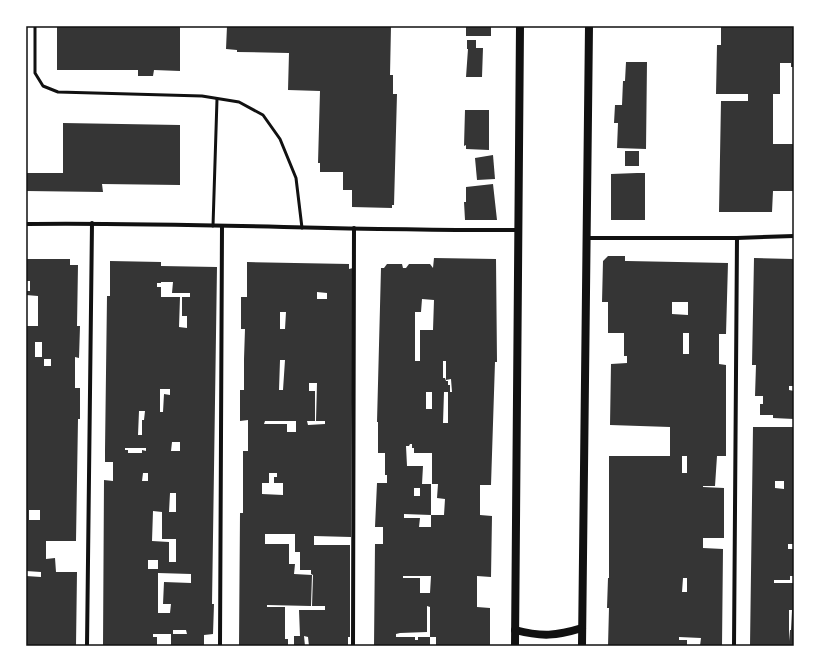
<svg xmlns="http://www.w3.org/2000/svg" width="820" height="672" font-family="'Noto Serif',serif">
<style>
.building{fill:#353535;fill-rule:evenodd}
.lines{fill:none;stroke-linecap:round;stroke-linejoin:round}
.service{stroke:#111;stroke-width:3}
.minor{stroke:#111;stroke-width:4}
.secondary{stroke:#111;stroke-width:8}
.neatline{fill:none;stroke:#111;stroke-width:1.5}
</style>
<rect width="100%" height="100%" fill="#fff"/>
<g class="building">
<polygon points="57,26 180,26 180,71 154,70 153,76 138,76 138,70 57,70"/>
<polygon points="227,26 391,26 390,75 393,75 393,94 397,94 394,205 392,205 392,208 352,207 352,190 343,190 343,172 320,172 320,163 318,163 320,91 288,90 289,53 237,52 237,50 226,49"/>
<rect x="466" y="26" width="25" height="10"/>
<polygon points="721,26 794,26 794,67 791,67 791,63 780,63 780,94 773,94 773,144 794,144 794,191 773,191 772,212 719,212 721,101 748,101 748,94 716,94 717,45 721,45"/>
<polygon points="467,40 476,40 476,48 483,48 482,77 466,77 468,49 467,49"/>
<polygon points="626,62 647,62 646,149 617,148 618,123 614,123 615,105 622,105 623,81 625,81"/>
<polygon points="465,110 489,110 489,150 466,149 466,145 464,146"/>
<polygon points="63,123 180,125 180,185 102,184 103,192 26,191 26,173 63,173"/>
<rect x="625" y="151" width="14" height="15"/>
<polygon points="493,155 495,179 477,180 475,158"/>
<polygon points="637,173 645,173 645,220 611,220 611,174"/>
<polygon points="493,184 497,220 465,220 464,202 466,202 466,187"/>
<path d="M608 256H625V261H627L728 263 726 334H719V364L726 365V456H717L715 486H703V487L724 488V538H703V548L723 549 722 646H700L701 638 679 637V640H687V646H608L609 608H607L608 578H609V456H670V427L610 425 611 364 627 363V356H624V333H608V302H602L603 261ZM672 302H688V315L672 314ZM683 333H689V354H683ZM682 456H687V473H682ZM683 578H687V592H682Z"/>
<path d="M434 258 496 259 497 362H495L491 485H480V515L492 516 491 577 477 576V607L490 608V646H436V637H430V607L427 606V632L400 633 396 634V637H415V640H418V637H430V646H374L375 544H383V527H375L377 483H387V475H385V453H378V422H377L381 268H384L387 264H402L403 268H406L409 264H430L433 268ZM422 299 434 300 433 330H420V361H415V312H421ZM443 361H446V380L451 379 452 392H450V385H448V381H446L445 378H443ZM426 392H432V409H426ZM444 392H448V423H443ZM410 444H412V448H414V453H432V484H438L437 498 445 499 444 515H431V484H422L423 466H407L406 446H409ZM414 488H420V496H414ZM404 514 431 515V527H419L420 518H404ZM403 576H431L430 593H420V578H403Z"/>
<polygon points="754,258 794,259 794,386 789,386 789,390 794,391 794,419 773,418 773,415 760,415 760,404 763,404 763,396 755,396 756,365 752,365"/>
<path d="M26 259H70V265H78L77 326H80L79 358 75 357V388H80V419H78L76 541H46V559L55 558 56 572H77L76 646H26V576L41 577V572L26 571V326H38V296L26 295V291H30V281H26ZM35 342H42V357H35ZM44 359H51V366H44ZM29 510H40V520H29Z"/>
<path d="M110 261 161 262V266L217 267 212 604H214L213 634 204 635V646H171V634H153V637H157V646H103L104 480 113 481V462H105V450L107 296H110ZM161 282H173L172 293H190V297H182V316H187V328L179 327 180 297H161V287H157V283H161ZM160 389H170V395L164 394 163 412H160ZM139 411H145L144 420H142V435H138ZM172 442H180V451H171ZM125 448H146V451L142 450V453H128V450H125ZM143 473H148V481H142ZM170 493H176V512H169ZM153 511 162 512V539H176V562H169V542L152 541ZM148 560H158V569H148ZM158 573 191 574V583L164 582 163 604H171L170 613H158ZM173 630H186L187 634H173Z"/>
<path d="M247 262 349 264V269L353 268 351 537 314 536V545H350V637H348V646H309L308 637 304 636 305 646H294V636H300L299 610H325V606H312L313 575 311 574V570H300V552H295V534H265V544H289V564H295L294 574 312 575 311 606 267 605V607H285V639H288V646H239L240 513H243V451H248V420L240 421V390H244V359L245 329H241V297H247ZM317 292 327 293V299H317ZM280 312H286L285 329H280ZM280 360H285L283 390H279ZM309 383H317L316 421H325V424L308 425 307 421H315V391H309ZM265 421H296V432H287V424H264ZM269 473H277V477H274V483H283V495L262 494V483H269Z"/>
<path d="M753 427H794V544H788V549H794V576H790V580H774V583H794V646H750ZM775 481H784V489L775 488ZM789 610H792L791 630H790L789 641Z"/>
</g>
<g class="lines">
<g class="service">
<polyline points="35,26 35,73 43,86 58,92 202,96 239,102 263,115 280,139 296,178 302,228"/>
<polyline points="213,226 217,99"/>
</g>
<g class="minor">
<path d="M26 224C190 222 354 231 518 230"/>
<polyline points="587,238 737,238 794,236"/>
<polyline points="87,646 92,223"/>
<polyline points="220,646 222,226"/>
<polyline points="353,646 354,228"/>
<polyline points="734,646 737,238"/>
</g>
<g class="secondary">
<path d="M515 630C542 637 556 636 582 628"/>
<polyline points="515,646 520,26"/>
<polyline points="582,646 589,26"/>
</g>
</g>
<rect width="820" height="672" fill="none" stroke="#ffffff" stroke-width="54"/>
<rect x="27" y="27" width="766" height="618" class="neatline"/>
</svg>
